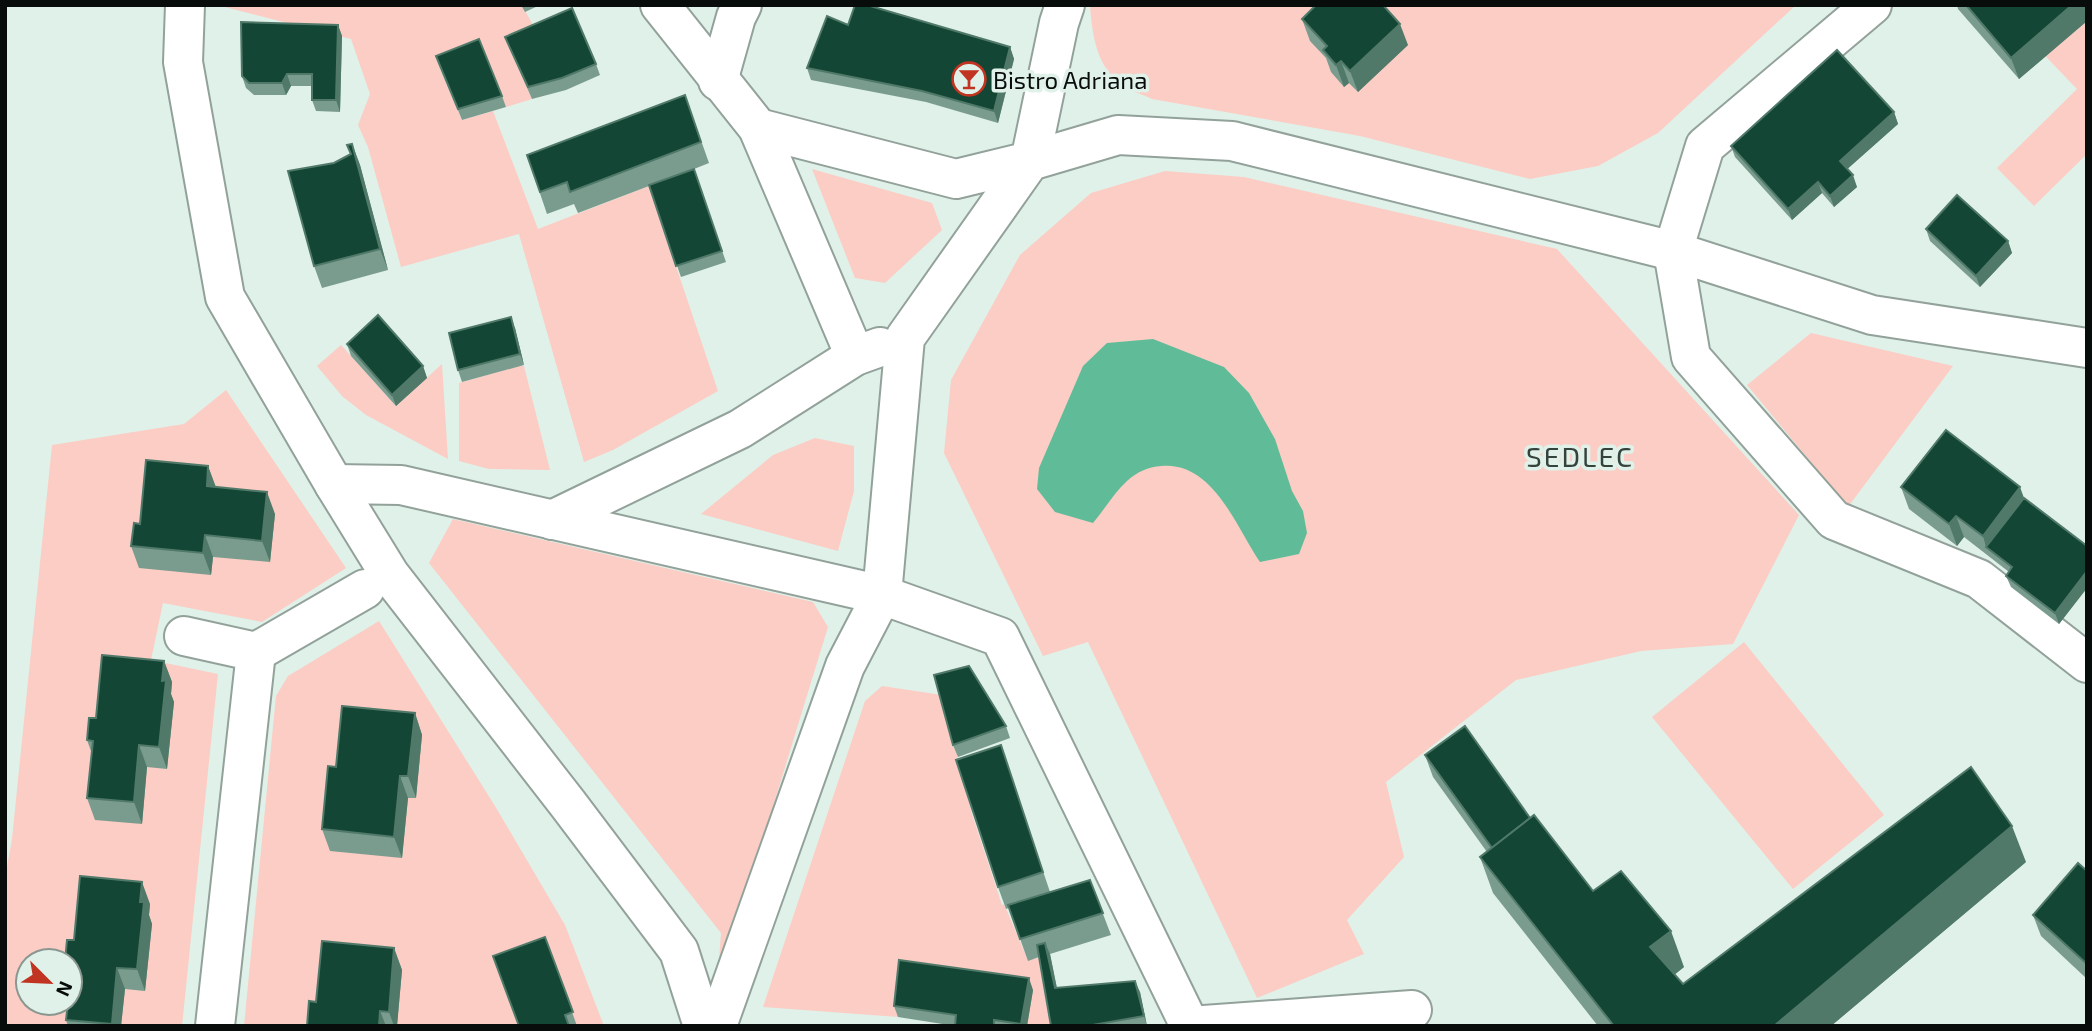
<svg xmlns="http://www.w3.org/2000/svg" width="2092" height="1031" font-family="'Exo 2',sans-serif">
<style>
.green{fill:#fbcdc4;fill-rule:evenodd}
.water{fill:#60bc98}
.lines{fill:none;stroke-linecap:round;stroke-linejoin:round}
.minor-casing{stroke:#92a29a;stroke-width:42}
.minor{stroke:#fff;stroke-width:38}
.wall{fill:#7a9c8e}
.shaded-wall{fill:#50796a}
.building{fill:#134634;stroke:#50796a;stroke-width:2}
.labels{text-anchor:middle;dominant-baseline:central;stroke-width:7;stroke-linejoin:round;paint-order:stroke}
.poi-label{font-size:24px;fill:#080d0b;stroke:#e0f1e9;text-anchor:start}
.quarter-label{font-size:28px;letter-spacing:2px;fill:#35433d;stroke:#e0f1e9}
</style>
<rect width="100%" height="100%" fill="#e0f1e9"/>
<g class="green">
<polygon points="217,5 522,5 539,36 510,48 532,99 506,107 482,50 440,69 462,120 493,111 538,229 649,186 718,391 613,450 584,462 519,234 401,267 368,147 358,125 370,94 351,39"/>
<path d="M1090 5H1796L1658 133 1598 166 1530 179 1360 136 1152 99C1142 94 1130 91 1122 85 1096 67 1092 33 1090 5Z"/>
<polygon points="1996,5 2087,5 2087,154 2034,206 1997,168 2077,89"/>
<polygon points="812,169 932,203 942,230 885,283 855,278"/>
<polygon points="1165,171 1244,177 1557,249 1799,515 1733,644 1641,651 1516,680 1386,782 1404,857 1347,920 1364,954 1257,998 1088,642 1043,656 944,453 951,380 1020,255 1091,193"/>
<polygon points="1811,333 1953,366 1848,507 1747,385"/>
<polygon points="341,345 396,406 442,364 448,459 366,415 342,396 317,366"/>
<polygon points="519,366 524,366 550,470 489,469 459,461 459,383"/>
<path d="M226 390 346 568 262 622 163 603 151 660 218 674 182 1026H5V878L12 839 52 445 184 424ZM28 961H70V1003H28Z"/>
<polygon points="815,438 854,446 854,491 838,551 701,514 773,455"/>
<polygon points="453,519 813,602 828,627 717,989 721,933 429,563"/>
<polygon points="379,621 495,806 565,925 604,1026 244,1026 276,696 288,676"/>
<polygon points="1744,642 1884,815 1793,889 1652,717"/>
<polygon points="882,686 942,695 972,814 1002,905 1004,904 1028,960 1041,957 1054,1026 1027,1026 1032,990 904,972 898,1017 763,1007 865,701"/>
</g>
<path class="water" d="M1153 339 1224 367 1249 393 1275 439 1292 491 1303 511 1307 533 1299 554 1260 562C1236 527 1213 461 1161 466 1148 467 1137 472 1127 481 1114 493 1104 510 1093 523L1055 512 1037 489 1039 468 1083 366 1107 343Z"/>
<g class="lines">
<defs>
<g id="minor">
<polyline points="185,5 183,62 225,297 334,484 390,575 568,804 679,951 703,1026"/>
<polyline points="660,5 758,128 855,356"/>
<polyline points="1872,5 1705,146 1673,251 1691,357 1834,520 1979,579 2087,663"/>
<polyline points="718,81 736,17 742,5"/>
<polyline points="758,128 956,179 1030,161 1059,23 1065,5"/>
<polyline points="334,484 401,485 882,595 1000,637 1190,1026"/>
<polyline points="552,520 740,429 855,356 880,347"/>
<polyline points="184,636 256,652 215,1026"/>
<polyline points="256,652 365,589"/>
<polyline points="717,1026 845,666 882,595 905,338 1030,161 1118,135 1232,141 1673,251 1872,315 2087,348"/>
<polyline points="1190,1026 1412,1010"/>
</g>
</defs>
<use href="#minor" class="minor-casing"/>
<use href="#minor" class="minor"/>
</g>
<g class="wall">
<polygon points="521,5 540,5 525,12"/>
<polygon points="1957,5 2087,5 2087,21 2019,79 1958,9"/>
<polygon points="1302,19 1408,45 1358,92 1349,83 1344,87 1331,72 1326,58 1310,41"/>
<polygon points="338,25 342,36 340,112 316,111 312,100 312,86 291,86 286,95 254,95 246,88 242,76"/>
<polygon points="848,25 1010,47 1014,59 998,123 926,102 811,80 807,68"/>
<polygon points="505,37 596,64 600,75 566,90 532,99"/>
<polygon points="436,56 502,96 506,107 462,120"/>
<polygon points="685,95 709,163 694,169 726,262 681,277 649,186 578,213 574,204 547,214 527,155"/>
<polygon points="1894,112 1898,124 1847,169 1857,187 1834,207 1822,193 1792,220 1735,157 1731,146"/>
<polygon points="352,144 360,165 388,270 322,288 314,266 334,163 351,154"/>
<polygon points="1926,229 2008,241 2012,253 1980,287 1930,241"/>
<polygon points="515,328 524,365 462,382 458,370"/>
<polygon points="347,344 423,366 427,378 396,406 351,356"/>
<polygon points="208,466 216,487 275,514 270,562 213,557 211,575 139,568 131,546 140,524"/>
<polygon points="1901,487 2024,498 2087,546 2087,588 2059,624 2011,587 2006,576 2009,572 1964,537 1957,546 1909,509"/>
<polygon points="164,661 172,682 171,694 174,702 167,769 147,767 142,824 95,820 87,798 92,754 87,740 96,718"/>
<polygon points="415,713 422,735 416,798 408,798 402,858 330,851 322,829 336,767"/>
<polygon points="1006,726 1010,738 958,757 953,745"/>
<polygon points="1425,755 1530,818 1593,891 1684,967 1674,975 1683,984 2026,862 1831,1026 1598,1026 1493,893 1480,857 1487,852 1433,777"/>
<polygon points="1008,767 1050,892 1090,880 1111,935 1050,954 1057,988 1140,992 1147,1026 1051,1026 1039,957 1028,961 1009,908 1006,909 998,887"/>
<polygon points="2087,871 2087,979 2041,936 2033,915"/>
<polygon points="150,904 149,915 152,924 145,991 125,989 121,1026 68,1026 66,1020 70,1003 70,961 74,940"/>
<polygon points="545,937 577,1026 518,1026"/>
<polygon points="394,948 402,970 397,1026 307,1026 316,1002"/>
<polygon points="1033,990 1027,1026 955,1026 898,1017 894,1006"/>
</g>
<g class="shaded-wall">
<polygon points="2072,5 2087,5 2087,21 2019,79 2011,58"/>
<polygon points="1400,24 1408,45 1358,92 1350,71"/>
<polygon points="338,25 342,36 340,112 336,100"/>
<polygon points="1010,47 1014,59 998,123 994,111"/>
<polygon points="1341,61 1349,83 1344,87 1336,65"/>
<polygon points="287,74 291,86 286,95 282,83"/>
<polygon points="1894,112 1898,124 1844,172 1840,161"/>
<polygon points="352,144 360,165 388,270 380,249"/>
<polygon points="1853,175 1857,187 1834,207 1830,196"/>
<polygon points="1818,182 1822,193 1792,220 1788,209"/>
<polygon points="2008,241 2012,253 1980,287 1976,276"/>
<polygon points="511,317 515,328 524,365 520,354"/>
<polygon points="423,366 427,378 396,406 392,395"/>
<polygon points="208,466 216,488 207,486"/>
<polygon points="2020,487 2028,509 1986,547 1983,536"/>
<polygon points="267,492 275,514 270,562 262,541"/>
<polygon points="1956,516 1964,537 1957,546 1949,524"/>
<polygon points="205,535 213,557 211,575 203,553"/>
<polygon points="2087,571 2087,588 2059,624 2055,613"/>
<polygon points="164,661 172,682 171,694 174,702 167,769 159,747"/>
<polygon points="415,713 422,735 416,798 408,776"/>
<polygon points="139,745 147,767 142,824 134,802"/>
<polygon points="400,776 408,798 402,858 394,837"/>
<polygon points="2012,826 2026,862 1831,1026 1774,1026"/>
<polygon points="142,882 150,904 149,915 152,924 145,991 137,969"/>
<polygon points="1671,931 1684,967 1664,983 1650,947"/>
<polygon points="1045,943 1050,954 1059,999 1055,988"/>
<polygon points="394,948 402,970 397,1026 394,1026 389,1012"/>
<polygon points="117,968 125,989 121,1026 112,1026 112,1024"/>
<polygon points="1029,978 1033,990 1027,1026 1022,1026 1021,1024"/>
<polygon points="1135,981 1140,992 1147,1026 1144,1016"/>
<polygon points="380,1011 386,1026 379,1026"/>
</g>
<g class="building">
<polygon points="855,5 867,5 1010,47 994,111 922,91 807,68 827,16 848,25"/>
<polygon points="1316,5 1383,5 1400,24 1350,71 1341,61 1336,65 1323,50 1327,46 1302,19"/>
<polygon points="1966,5 2072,5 2011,58"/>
<polygon points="572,8 596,64 562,78 528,87 505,37"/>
<polygon points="241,22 338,25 336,100 312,100 312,74 287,74 282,83 249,83 242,76"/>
<polygon points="479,39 502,96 458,109 436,56"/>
<polygon points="1837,50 1894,112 1840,161 1853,175 1830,196 1818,182 1788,209 1731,146"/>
<polygon points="685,95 701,142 570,192 567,182 540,192 527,155"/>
<polygon points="352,144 380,249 314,266 288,171 334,163 351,154 347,145"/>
<polygon points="694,169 722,251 676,266 649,185"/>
<polygon points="1957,195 2008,241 1976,276 1926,229"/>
<polygon points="378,315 423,366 392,395 347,344"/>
<polygon points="511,317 520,354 458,370 449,333"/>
<polygon points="1946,430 2020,487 1983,536 1956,516 1949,524 1901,487"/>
<polygon points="146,460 208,466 207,486 267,492 262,541 205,535 203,553 131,546 134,523 140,524"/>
<polygon points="2024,498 2087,546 2087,571 2055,613 2006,576 2012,567 1986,547"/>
<polygon points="102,655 164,661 162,681 166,680 159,747 139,745 134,802 87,798 93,741 87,740 89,718 96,718"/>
<polygon points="969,666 1006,726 953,745 934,675"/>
<polygon points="342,706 415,713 408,776 400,776 394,837 322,829 328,766 336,767"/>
<polygon points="1465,726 1530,818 1492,848 1425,755"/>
<polygon points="1001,745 1043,872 998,887 956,760"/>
<polygon points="1971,767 2012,826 1774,1026 1614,1026 1480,857 1534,815 1593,891 1621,871 1671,931 1650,947 1683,984"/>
<polygon points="2078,863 2087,871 2087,964 2033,915"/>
<polygon points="80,876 142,882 140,902 144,902 137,969 117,968 112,1024 66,1020 68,1003 70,1003 70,980 72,963 70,963 70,961 65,961 67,940 74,940"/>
<polygon points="1090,880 1103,913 1020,939 1008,905"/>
<polygon points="545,937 573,1012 565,1015 569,1026 519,1026 493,956"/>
<polygon points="322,941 394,948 389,1012 380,1011 379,1026 307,1026 309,1001 316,1002"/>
<polygon points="1045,943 1055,988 1135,981 1144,1016 1087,1026 1051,1026 1037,945"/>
<polygon points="899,960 1029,978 1021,1024 994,1020 994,1026 955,1026 956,1015 894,1006"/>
</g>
<defs>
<symbol id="bar-ring" viewBox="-11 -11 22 22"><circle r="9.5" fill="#e0f1e9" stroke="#c03421" stroke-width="1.5"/><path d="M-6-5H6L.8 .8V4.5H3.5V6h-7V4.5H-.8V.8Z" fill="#c03421"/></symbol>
</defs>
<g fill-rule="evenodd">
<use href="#bar-ring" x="950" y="60" width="38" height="38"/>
</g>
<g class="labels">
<g class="poi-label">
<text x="993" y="79">Bistro Adriana</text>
</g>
<g class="quarter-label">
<text x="1580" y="456">SEDLEC</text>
</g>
</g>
<rect width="2092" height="1031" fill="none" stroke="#080d0b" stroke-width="14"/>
<g transform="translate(49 982) rotate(114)"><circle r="33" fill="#e0f1e9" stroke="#8a9690" stroke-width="2"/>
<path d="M0-5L12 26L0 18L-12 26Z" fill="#c03421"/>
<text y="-10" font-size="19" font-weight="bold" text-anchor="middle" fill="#080d0b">N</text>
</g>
</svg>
